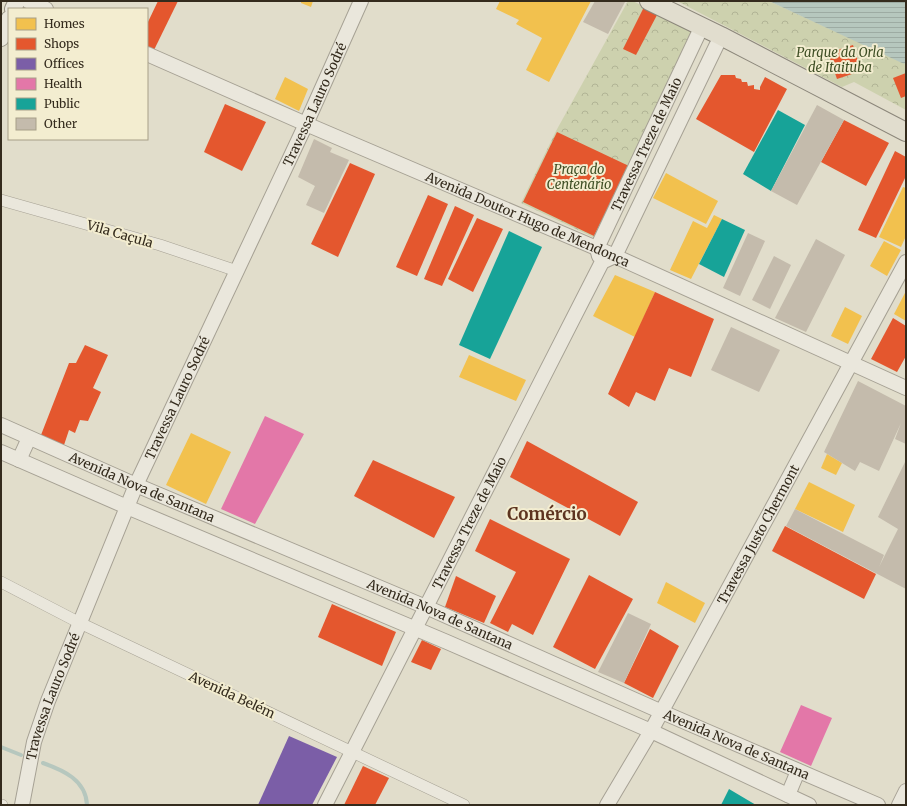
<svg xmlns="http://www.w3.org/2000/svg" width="907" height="806" font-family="Merriweather,serif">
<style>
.park{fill:url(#park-crowns)}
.water{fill:url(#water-rules)}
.homes{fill:#f2c14e}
.shops{fill:#e4572e}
.offices{fill:#7b5ea7}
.health{fill:#e377a8}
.public{fill:#17a398}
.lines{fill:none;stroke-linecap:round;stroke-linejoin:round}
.stream{stroke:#b6c7be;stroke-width:4}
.building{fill:#c4bbac}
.minor-casing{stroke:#a6a194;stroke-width:12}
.tertiary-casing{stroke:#a6a194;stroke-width:16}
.secondary-casing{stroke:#969184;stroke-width:18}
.primary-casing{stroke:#8c877b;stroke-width:20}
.minor{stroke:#eae7dc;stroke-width:11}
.tertiary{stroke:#eae7dc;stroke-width:14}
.secondary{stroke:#eae7dc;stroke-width:16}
.primary{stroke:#e1ddce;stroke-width:18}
.labels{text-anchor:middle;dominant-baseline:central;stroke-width:4;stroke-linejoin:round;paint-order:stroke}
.park-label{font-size:13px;font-style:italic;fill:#3f4f25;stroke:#f3edd0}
.street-label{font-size:13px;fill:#342b1d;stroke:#f3edd0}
.district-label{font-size:17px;font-weight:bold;fill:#5d3420;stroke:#f3edd0}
</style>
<defs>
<pattern id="park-crowns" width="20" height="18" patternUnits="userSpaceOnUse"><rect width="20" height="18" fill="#cdd1ae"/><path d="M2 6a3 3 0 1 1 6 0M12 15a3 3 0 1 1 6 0" fill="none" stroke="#b1b495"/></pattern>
<pattern id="water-rules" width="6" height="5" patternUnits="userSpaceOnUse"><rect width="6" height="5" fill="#b6c7be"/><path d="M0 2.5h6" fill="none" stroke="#9daba3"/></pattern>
</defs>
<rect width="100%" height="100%" fill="#e1ddcb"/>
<g class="park">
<polygon points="628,1 633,1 692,32 595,238 521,203 556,131"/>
<polygon points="677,1 769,1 906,64 906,110 854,82 842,87"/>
</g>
<polygon class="water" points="769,1 906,1 906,64 902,63"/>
<g class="homes">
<polygon points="301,1 313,1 311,7 301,3"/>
<polygon points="500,1 591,1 549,82 526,70 542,38 516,24 519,20 496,9"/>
<polygon points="285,77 308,89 299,111 275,99"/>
<polygon points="666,173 718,201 706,224 653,198"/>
<polygon points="903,187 906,188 906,236 901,247 879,237"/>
<polygon points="714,215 722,219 691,279 670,270 693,221 707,228"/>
<polygon points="884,241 901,250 887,276 870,266"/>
<polygon points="615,275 655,292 635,337 593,316"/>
<polygon points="906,291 906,321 894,314"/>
<polygon points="845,307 862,316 848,344 831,336"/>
<polygon points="469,355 526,380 516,401 459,377"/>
<polygon points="191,433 231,452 206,504 166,485"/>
<polygon points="827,454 842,463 836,475 821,468"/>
<polygon points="809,482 855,505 843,532 795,509"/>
<polygon points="666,582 705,603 695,623 657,603"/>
</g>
<g class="shops">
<polygon points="158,1 178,1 154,50 147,47 147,24"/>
<polygon points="644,7 657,15 636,55 623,49"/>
<polygon points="853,45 861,71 837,79 828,53"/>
<polygon points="906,73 906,96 901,98 893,78"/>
<polygon points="721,75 735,75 736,78 741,79 742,82 747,82 748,86 754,85 754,89 760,90 760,94 760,87 765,77 787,89 754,152 696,119"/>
<polygon points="225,104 266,122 242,171 204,152"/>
<polygon points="844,120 889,143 866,186 821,162"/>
<polygon points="557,132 629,166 594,236 523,202"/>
<polygon points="895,151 906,157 906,176 876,238 858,230"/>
<polygon points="350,163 375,174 338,257 311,244"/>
<polygon points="428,195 448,204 417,276 396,267"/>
<polygon points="455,206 474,215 442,286 424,279"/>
<polygon points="477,218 503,229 473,292 448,279"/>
<polygon points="655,292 714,319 691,377 669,368 655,401 636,392 629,407 608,394"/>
<polygon points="893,318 906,326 906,356 897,372 871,359"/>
<polygon points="85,345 108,355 93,388 101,392 88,421 80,420 75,433 69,430 64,445 41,435 69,363 76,363"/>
<polygon points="527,441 638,502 620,536 510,477"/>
<polygon points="373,460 455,497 434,538 354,496"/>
<polygon points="490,519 570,559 533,635 512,624 508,632 490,623 516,572 475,551"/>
<polygon points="785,526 876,574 864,599 772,551"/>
<polygon points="589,575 633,599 595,669 553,647"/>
<polygon points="456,576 496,596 484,623 445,607"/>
<polygon points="332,604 396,632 382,666 318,637"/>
<polygon points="650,629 679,646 653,698 624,683"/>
<polygon points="422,640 441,649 431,670 411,662"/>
<polygon points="363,766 389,778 375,805 344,805"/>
</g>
<polygon class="offices" points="289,736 337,757 312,805 258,805"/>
<g class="health">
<polygon points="265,416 304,434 255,524 221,509"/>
<polygon points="801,705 832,718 811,766 780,752"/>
</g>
<g class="public">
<polygon points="778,110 805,125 771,191 743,174"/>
<polygon points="722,219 745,230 724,277 699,264"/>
<polygon points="509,231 542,247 490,359 459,345"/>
<polygon points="729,789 756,805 721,805"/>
</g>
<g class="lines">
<g class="stream">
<polyline points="1,747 21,755"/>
<path d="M43 763C63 770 86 780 87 805"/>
</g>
</g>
<g class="building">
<polygon points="595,1 625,2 608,34 583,22"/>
<polygon points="817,105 844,120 797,205 771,191"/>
<polygon points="314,139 332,148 330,152 349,160 324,213 306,205 315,186 298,177"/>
<polygon points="748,233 765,241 740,296 723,288"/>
<polygon points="816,239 845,255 806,332 775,318"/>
<polygon points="774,256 791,265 770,309 752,300"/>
<polygon points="731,327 780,350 759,392 711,370"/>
<polygon points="858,381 906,406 906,444 895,439 901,423 879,471 860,462 855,471 824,452"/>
<polygon points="906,460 906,589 786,526 795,509 884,555 879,567 898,529 878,517"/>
<polygon points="628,613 651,624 624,683 598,672"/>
</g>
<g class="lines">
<defs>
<g id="minor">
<polyline points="1,200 160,245 237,271"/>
<polyline points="1,582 80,623 464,805"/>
<polyline points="1,805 2,805"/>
</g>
<g id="tertiary">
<polyline points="28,1 46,9"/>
<path id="s1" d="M147 54 306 124 608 253 906 388"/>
<path id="s2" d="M599 256 597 248 702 26"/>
<path id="s3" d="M1 425 136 485 426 607 662 712 878 805"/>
<polyline points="1,452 127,507 447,642 651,731 809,805"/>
<polyline points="19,460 29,438"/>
<polyline points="788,795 798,771"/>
<path id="s4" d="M22 805 34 742 48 701 136 485 306 124 361 1"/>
<path id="s5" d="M325 805 602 262 615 256 721 36"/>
<path id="s6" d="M607 805 651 731 906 262"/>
<polyline points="899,805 906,791"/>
</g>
<g id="secondary">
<polyline points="13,9 17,1"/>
<polyline points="1,38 9,19"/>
</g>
<polyline id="primary" points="649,1 721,36 906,132"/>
</defs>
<use href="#minor" class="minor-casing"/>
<use href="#tertiary" class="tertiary-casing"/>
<use href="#secondary" class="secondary-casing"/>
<use href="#primary" class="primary-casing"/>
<use href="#minor" class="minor"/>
<use href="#tertiary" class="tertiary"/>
<use href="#secondary" class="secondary"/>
<use href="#primary" class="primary"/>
</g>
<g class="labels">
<g class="park-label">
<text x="840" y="52">Parque da Orla<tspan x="840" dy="15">de Itaituba</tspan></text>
<text x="579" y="169">Praça do<tspan x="579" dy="15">Centenário</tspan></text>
</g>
<g class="street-label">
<text stroke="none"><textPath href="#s4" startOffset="761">Travessa Lauro Sodré</textPath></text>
<text stroke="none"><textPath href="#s2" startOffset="123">Travessa Treze de Maio</textPath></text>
<text stroke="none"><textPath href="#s1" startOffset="415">Avenida Doutor Hugo de Mendonça</textPath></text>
<text transform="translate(120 234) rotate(16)">Vila Caçula</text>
<text stroke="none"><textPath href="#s4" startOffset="437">Travessa Lauro Sodré</textPath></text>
<text stroke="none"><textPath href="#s3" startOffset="154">Avenida Nova de Santana</textPath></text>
<text stroke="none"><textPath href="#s5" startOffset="317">Travessa Treze de Maio</textPath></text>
<text stroke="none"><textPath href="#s6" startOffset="310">Travessa Justo Chermont</textPath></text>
<text stroke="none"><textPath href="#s3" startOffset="478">Avenida Nova de Santana</textPath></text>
<text transform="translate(232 695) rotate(25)">Avenida Belém</text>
<text stroke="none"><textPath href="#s4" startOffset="113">Travessa Lauro Sodré</textPath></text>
<text stroke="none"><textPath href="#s3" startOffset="802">Avenida Nova de Santana</textPath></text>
</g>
<g class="district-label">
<text x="547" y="514">Comércio</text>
</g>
</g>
<rect width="907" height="806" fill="none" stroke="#342b1d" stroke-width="4"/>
<rect x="8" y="8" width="140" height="132" fill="#f3edd0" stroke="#a79f88"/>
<rect x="16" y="18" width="20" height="12" fill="#f2c14e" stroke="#a79f88"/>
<text x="44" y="28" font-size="12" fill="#342b1d">Homes</text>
<rect x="16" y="38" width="20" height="12" fill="#e4572e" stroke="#a79f88"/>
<text x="44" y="48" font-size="12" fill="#342b1d">Shops</text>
<rect x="16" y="58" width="20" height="12" fill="#7b5ea7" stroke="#a79f88"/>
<text x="44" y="68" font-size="12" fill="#342b1d">Offices</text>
<rect x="16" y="78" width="20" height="12" fill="#e377a8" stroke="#a79f88"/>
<text x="44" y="88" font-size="12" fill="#342b1d">Health</text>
<rect x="16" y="98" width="20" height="12" fill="#17a398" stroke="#a79f88"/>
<text x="44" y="108" font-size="12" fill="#342b1d">Public</text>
<rect x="16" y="118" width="20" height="12" fill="#c4bbac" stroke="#a79f88"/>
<text x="44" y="128" font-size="12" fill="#342b1d">Other</text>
</svg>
